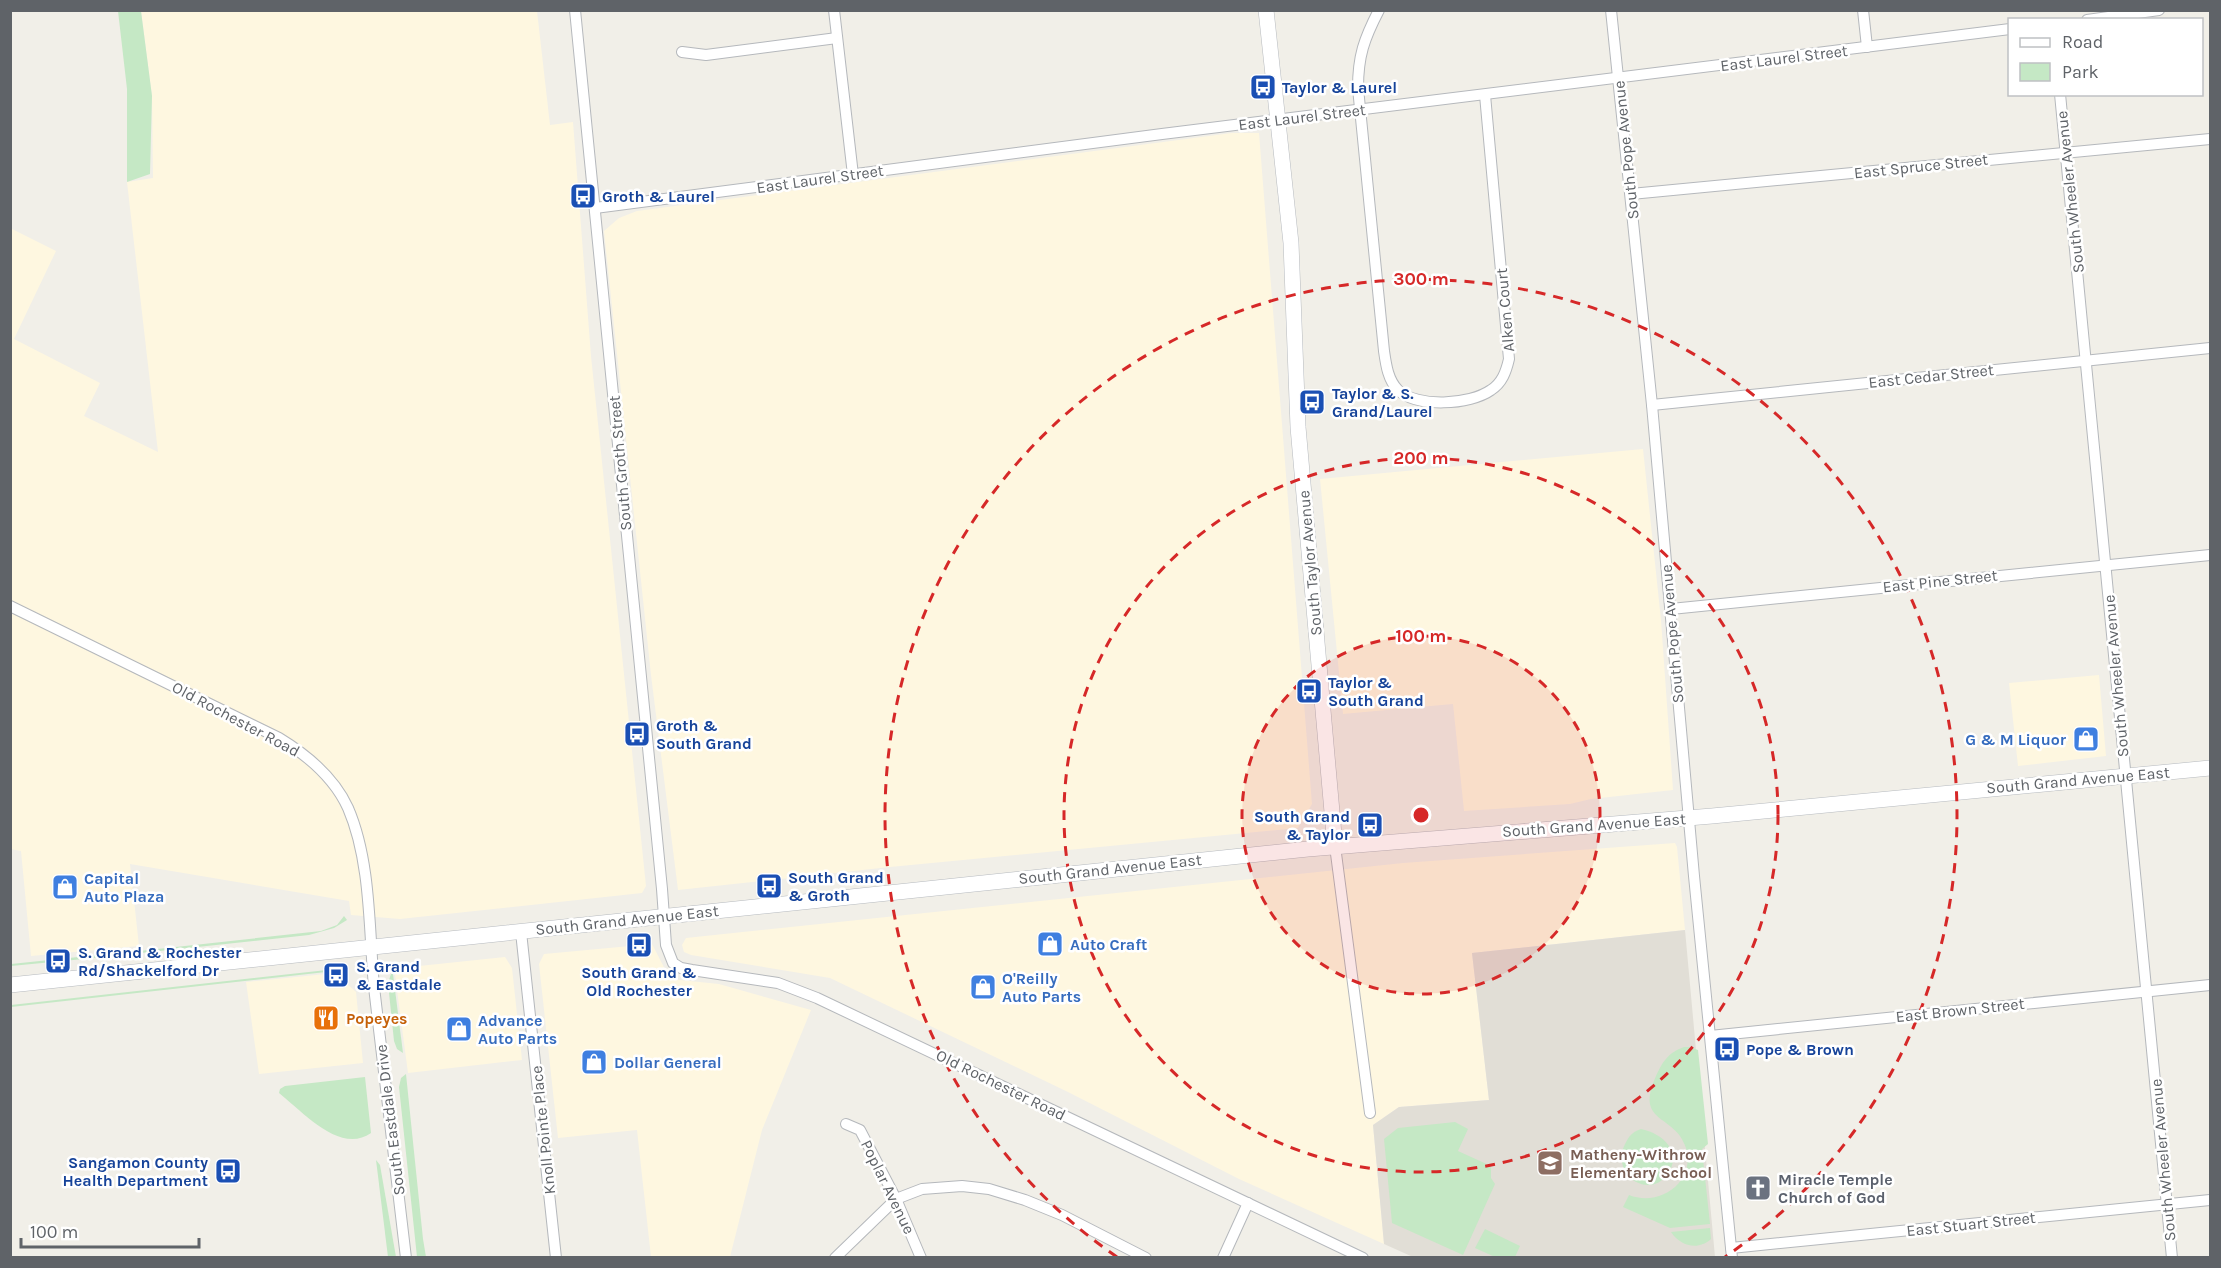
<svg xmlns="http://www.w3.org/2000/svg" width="2221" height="1268" font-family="Karla,sans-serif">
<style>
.commercial{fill:#fef7e0}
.education{fill:#e1ded6}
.green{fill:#c5e8c5}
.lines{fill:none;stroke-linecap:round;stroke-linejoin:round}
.street-casing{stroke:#b5b8bc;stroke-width:12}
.secondary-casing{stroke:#b6babf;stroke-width:16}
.street{stroke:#fff;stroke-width:10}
.secondary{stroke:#fff;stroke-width:15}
.ring{fill:none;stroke:#d62828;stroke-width:3;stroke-dasharray:10 8}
.labels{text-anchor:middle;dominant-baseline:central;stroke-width:5;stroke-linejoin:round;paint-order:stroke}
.street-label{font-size:16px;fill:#5f6368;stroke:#fff}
.transit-label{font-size:16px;font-weight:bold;fill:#164399;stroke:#fff;text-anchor:start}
.shop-label{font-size:16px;font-weight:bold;fill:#366cbe;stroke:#fff;text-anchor:start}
.food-label{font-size:16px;font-weight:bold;fill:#c56008;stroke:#fff;text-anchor:start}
.education-label{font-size:16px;font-weight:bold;fill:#785e54;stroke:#fff;text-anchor:start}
.worship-label{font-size:16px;font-weight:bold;fill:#5b616d;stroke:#fff;text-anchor:start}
.centre{fill:#d62828;stroke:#fff;stroke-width:3}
.ring-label{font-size:18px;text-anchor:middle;font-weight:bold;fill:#d62828;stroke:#fff;stroke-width:5;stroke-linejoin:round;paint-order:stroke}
</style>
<rect width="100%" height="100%" fill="#f1efe8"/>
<g class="commercial">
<polygon points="141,11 537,11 550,125 573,122 591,356 646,886 642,893 400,919 351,915 349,901 130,864 139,946 31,956 21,851 10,849 10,228 56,251 14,339 100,383 84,416 158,452 127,182 153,178 152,96"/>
<polygon points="1232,133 1259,133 1312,804 1298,828 890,867 678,890 651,675 604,231 619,218 637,211"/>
<polygon points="1643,449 1661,620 1673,790 1591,799 1570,804 1464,811 1453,704 1343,714 1320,479"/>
<polygon points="2099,675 2106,756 2018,766 2009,683"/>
<polygon points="1675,843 1677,847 1685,930 1472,953 1489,1100 1399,1107 1373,1125 1384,1244 1239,1179 1068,1092 830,978 691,955 684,952 682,945 686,938 1403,863"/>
<polygon points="652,944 670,979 719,984 811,1010 762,1130 730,1257 651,1257 637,1130 558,1138 539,964 544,954"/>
<polygon points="505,957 512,968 522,1060 408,1073 395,975 400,968"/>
<polygon points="335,973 356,992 363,1063 259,1074 246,982"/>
</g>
<polygon class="education" points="1685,930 1715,1257 1413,1257 1384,1244 1373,1125 1399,1107 1489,1100 1472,953"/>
<g class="green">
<polygon points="118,11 141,11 152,96 150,174 127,182 127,89"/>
<polygon points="344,916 347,920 334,928 309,935 141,953 139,951 321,931 337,925"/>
<polygon points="117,953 115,956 11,966 11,964"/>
<polygon points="336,969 349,974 345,979 335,971 11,1007 11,1005"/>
<polygon points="391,974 393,974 403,1053 397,1049 394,1041 388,983"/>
<path d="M1684 1047H1690L1698 1050 1708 1144 1702 1149 1710 1224 1670 1228 1623 1207 1629 1195C1659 1207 1696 1183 1686 1148 1675 1113 1634 1125 1656 1076 1663 1061 1668 1053 1684 1047Z"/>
<polygon points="406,1074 423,1239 426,1257 417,1257 399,1087 401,1078"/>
<path d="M365 1077 371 1133C340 1155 302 1111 279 1093L280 1089 285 1086Z"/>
<polygon points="1455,1122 1468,1129 1458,1151 1491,1166 1491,1178 1495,1184 1463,1255 1392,1223 1384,1139 1398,1128"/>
<path d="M1641 1129C1662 1133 1684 1152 1667 1175 1648 1200 1610 1174 1625 1144 1629 1136 1632 1132 1641 1129Z"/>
<polygon points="376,1160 380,1165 396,1257 388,1257"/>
<path d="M1710 1228 1711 1239C1698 1251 1680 1246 1671 1232Z"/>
<polygon points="1485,1229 1520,1246 1515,1257 1495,1257 1475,1248"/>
</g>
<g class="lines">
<defs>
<g id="street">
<polyline points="575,10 662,889 666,945 673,963 681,968 692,970 778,983 817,998 1363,1258"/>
<polyline points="834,10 853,175"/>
<path d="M1379 10C1364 39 1358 56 1358 88L1384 351C1386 365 1388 380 1398 390 1417 408 1470 405 1491 390 1502 383 1506 372 1509 359L1485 95"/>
<polyline points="1611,10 1652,405 1694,876 1732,1258"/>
<polyline points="1863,10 1867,47"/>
<polyline points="2087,20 2159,10"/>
<polyline points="682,52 706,55 837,38"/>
<polyline points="2060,94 2172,1258"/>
<polyline points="1631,194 2210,139"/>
<polyline points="595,208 1162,134 2010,29"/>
<polyline points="1652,405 2210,348"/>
<path d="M10 606 279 738C307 755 334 777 348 808 371 861 369 930 374 987 384 1077 396 1167 406 1258"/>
<polyline points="1671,609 2210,555"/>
<polyline points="1335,846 1370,1113"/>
<polyline points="521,932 556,1258"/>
<polyline points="1710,1036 2210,985"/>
<polyline points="846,1124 860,1130 896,1199 921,1258"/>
<polyline points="1731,1248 2210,1200"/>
<polyline points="835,1258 896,1199 922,1189 962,1186 989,1189 1025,1200 1062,1215 1146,1258"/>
<polyline points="1223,1258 1248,1203"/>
</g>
<g id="secondary">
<polyline points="1266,10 1291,243 1298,427 1335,846"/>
<polyline points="10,985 1308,849 1712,816 2210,768"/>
</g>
</defs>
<use href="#street" class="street-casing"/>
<use href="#secondary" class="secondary-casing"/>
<use href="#street" class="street"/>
<use href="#secondary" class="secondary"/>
</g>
<circle cx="1421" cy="815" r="179" fill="#d62828" fill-opacity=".12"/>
<g class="ring">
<circle cx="1421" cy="815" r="179"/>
<circle cx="1421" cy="815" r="357"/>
<path d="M1117 1257A536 536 0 1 1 1725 1257"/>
</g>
<defs>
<symbol id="bus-square" viewBox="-11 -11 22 22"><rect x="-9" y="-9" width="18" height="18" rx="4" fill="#1a4fb4" stroke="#fff"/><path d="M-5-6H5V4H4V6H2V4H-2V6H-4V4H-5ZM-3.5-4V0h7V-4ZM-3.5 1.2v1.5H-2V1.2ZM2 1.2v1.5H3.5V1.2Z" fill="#fff"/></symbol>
<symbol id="shop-square" viewBox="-11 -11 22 22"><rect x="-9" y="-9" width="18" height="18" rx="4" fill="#3f7fe0" stroke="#fff"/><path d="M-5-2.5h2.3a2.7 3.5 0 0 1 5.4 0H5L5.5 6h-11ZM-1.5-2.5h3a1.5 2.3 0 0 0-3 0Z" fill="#fff"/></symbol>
<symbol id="restaurant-square" viewBox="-11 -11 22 22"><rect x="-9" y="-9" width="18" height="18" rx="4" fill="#e8710a" stroke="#fff"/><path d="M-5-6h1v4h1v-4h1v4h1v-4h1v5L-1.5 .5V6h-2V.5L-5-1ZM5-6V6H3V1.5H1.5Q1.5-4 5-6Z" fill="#fff"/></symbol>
<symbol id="school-square" viewBox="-11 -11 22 22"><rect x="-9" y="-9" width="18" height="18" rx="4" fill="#8d6e63" stroke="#fff"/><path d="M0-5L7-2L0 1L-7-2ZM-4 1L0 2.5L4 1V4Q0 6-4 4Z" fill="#fff"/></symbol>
<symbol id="church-square" viewBox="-11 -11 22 22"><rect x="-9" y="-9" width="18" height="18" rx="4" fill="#6b7280" stroke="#fff"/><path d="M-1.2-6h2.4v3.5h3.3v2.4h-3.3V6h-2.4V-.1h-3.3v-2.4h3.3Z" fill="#fff"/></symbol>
</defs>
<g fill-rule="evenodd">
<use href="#bus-square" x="1248" y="72" width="30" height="30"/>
<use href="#bus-square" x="568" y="181" width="30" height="30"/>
<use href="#bus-square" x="1297" y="387" width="30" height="30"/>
<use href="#bus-square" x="1294" y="676" width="30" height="30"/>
<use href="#bus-square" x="622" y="719" width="30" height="30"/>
<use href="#shop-square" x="2071" y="724" width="30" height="30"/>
<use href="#bus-square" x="1355" y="810" width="30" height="30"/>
<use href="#bus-square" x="754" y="871" width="30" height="30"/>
<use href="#shop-square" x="50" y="872" width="30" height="30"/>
<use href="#shop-square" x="1035" y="929" width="30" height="30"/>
<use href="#bus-square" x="624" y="930" width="30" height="30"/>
<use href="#bus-square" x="43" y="946" width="30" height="30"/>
<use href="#bus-square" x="321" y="960" width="30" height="30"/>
<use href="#shop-square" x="968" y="972" width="30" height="30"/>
<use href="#restaurant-square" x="311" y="1003" width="30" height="30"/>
<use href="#shop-square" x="444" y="1014" width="30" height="30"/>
<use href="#bus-square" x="1712" y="1034" width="30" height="30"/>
<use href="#shop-square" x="579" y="1047" width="30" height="30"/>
<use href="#school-square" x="1535" y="1148" width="30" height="30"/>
<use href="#bus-square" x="213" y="1156" width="30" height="30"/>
<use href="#church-square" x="1743" y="1173" width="30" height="30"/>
</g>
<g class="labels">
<g class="street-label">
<text transform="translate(1784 58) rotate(-7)">East Laurel Street</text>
<text transform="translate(1302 117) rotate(-7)">East Laurel Street</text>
<text transform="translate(1626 150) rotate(-96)">South Pope Avenue</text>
<text transform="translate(1921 166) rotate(-6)">East Spruce Street</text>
<text transform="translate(820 179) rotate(-8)">East Laurel Street</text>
<text transform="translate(2070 192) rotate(-96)">South Wheeler Avenue</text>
<text transform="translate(1505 310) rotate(-95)">Alken Court</text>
<text transform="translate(1931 376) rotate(-6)">East Cedar Street</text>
<text transform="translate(620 463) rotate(-95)">South Groth Street</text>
<text transform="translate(1310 563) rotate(-95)">South Taylor Avenue</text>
<text transform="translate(1940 581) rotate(-6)">East Pine Street</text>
<text transform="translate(1672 634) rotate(-95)">South Pope Avenue</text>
<text transform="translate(2116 676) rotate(-95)">South Wheeler Avenue</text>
<text transform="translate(236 719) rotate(28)">Old Rochester Road</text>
<text transform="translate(2078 780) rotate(-5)">South Grand Avenue East</text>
<text transform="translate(1594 825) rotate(-4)">South Grand Avenue East</text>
<text transform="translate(1110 869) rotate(-6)">South Grand Avenue East</text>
<text transform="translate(627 920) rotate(-6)">South Grand Avenue East</text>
<text transform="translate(1960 1010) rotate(-6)">East Brown Street</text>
<text transform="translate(1001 1085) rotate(26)">Old Rochester Road</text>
<text transform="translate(390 1120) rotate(-97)">South Eastdale Drive</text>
<text transform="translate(543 1130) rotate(-96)">Knoll Pointe Place</text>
<text transform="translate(2163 1160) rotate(-95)">South Wheeler Avenue</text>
<text transform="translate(888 1187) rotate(64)">Poplar Avenue</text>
<text transform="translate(1971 1224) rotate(-6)">East Stuart Street</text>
</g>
<g class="transit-label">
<text x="1282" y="87">Taylor &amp; Laurel</text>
<text x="602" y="196">Groth &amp; Laurel</text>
<text x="1332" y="393">Taylor &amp; S.<tspan x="1332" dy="18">Grand/Laurel</tspan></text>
<text x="1328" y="682">Taylor &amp;<tspan x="1328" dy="18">South Grand</tspan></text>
<text x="656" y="725">Groth &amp;<tspan x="656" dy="18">South Grand</tspan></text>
<text x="1350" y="816" text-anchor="end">South Grand<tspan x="1350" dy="18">&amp; Taylor</tspan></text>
<text x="788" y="877">South Grand<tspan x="788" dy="18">&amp; Groth</tspan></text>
<text x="78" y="952">S. Grand &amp; Rochester<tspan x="78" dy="18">Rd/Shackelford Dr</tspan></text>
<text x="356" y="966">S. Grand<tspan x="356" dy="18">&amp; Eastdale</tspan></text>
<text x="639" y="972" text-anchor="middle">South Grand &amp;<tspan x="639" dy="18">Old Rochester</tspan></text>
<text x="1746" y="1049">Pope &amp; Brown</text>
<text x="208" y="1162" text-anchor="end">Sangamon County<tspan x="208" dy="18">Health Department</tspan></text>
</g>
<g class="shop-label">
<text x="2066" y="739" text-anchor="end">G &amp; M Liquor</text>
<text x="84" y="878">Capital<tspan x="84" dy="18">Auto Plaza</tspan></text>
<text x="1070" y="944">Auto Craft</text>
<text x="1002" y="978">O'Reilly<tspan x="1002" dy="18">Auto Parts</tspan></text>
<text x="478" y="1020">Advance<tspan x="478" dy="18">Auto Parts</tspan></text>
<text x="614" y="1062">Dollar General</text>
</g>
<g class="food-label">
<text x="346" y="1018">Popeyes</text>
</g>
<g class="education-label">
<text x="1570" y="1154">Matheny-Withrow<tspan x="1570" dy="18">Elementary School</tspan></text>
</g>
<g class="worship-label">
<text x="1778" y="1179">Miracle Temple<tspan x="1778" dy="18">Church of God</tspan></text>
</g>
</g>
<circle cx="1421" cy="815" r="9" class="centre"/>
<g class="ring-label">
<text x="1421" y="285">300 m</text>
<text x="1421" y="464">200 m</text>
<text x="1421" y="642">100 m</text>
</g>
<rect width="2221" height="1268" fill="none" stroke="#5f6368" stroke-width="24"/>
<rect x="2008" y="18" width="195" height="78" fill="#ffffff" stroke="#bfc1c3" stroke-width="1.5"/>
<rect x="2020" y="38" width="30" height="9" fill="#ffffff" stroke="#bfc1c3" stroke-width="1.5"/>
<text x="2062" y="48" font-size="18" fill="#5f6368">Road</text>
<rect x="2020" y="63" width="30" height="18" fill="#c5e8c5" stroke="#bfc1c3" stroke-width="1.5"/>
<text x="2062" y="78" font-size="18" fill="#5f6368">Park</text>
<path d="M21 1238v9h178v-9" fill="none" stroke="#5f6368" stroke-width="3"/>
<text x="30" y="1238" font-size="18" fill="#5f6368" stroke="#ffffff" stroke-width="4.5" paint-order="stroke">100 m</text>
</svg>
